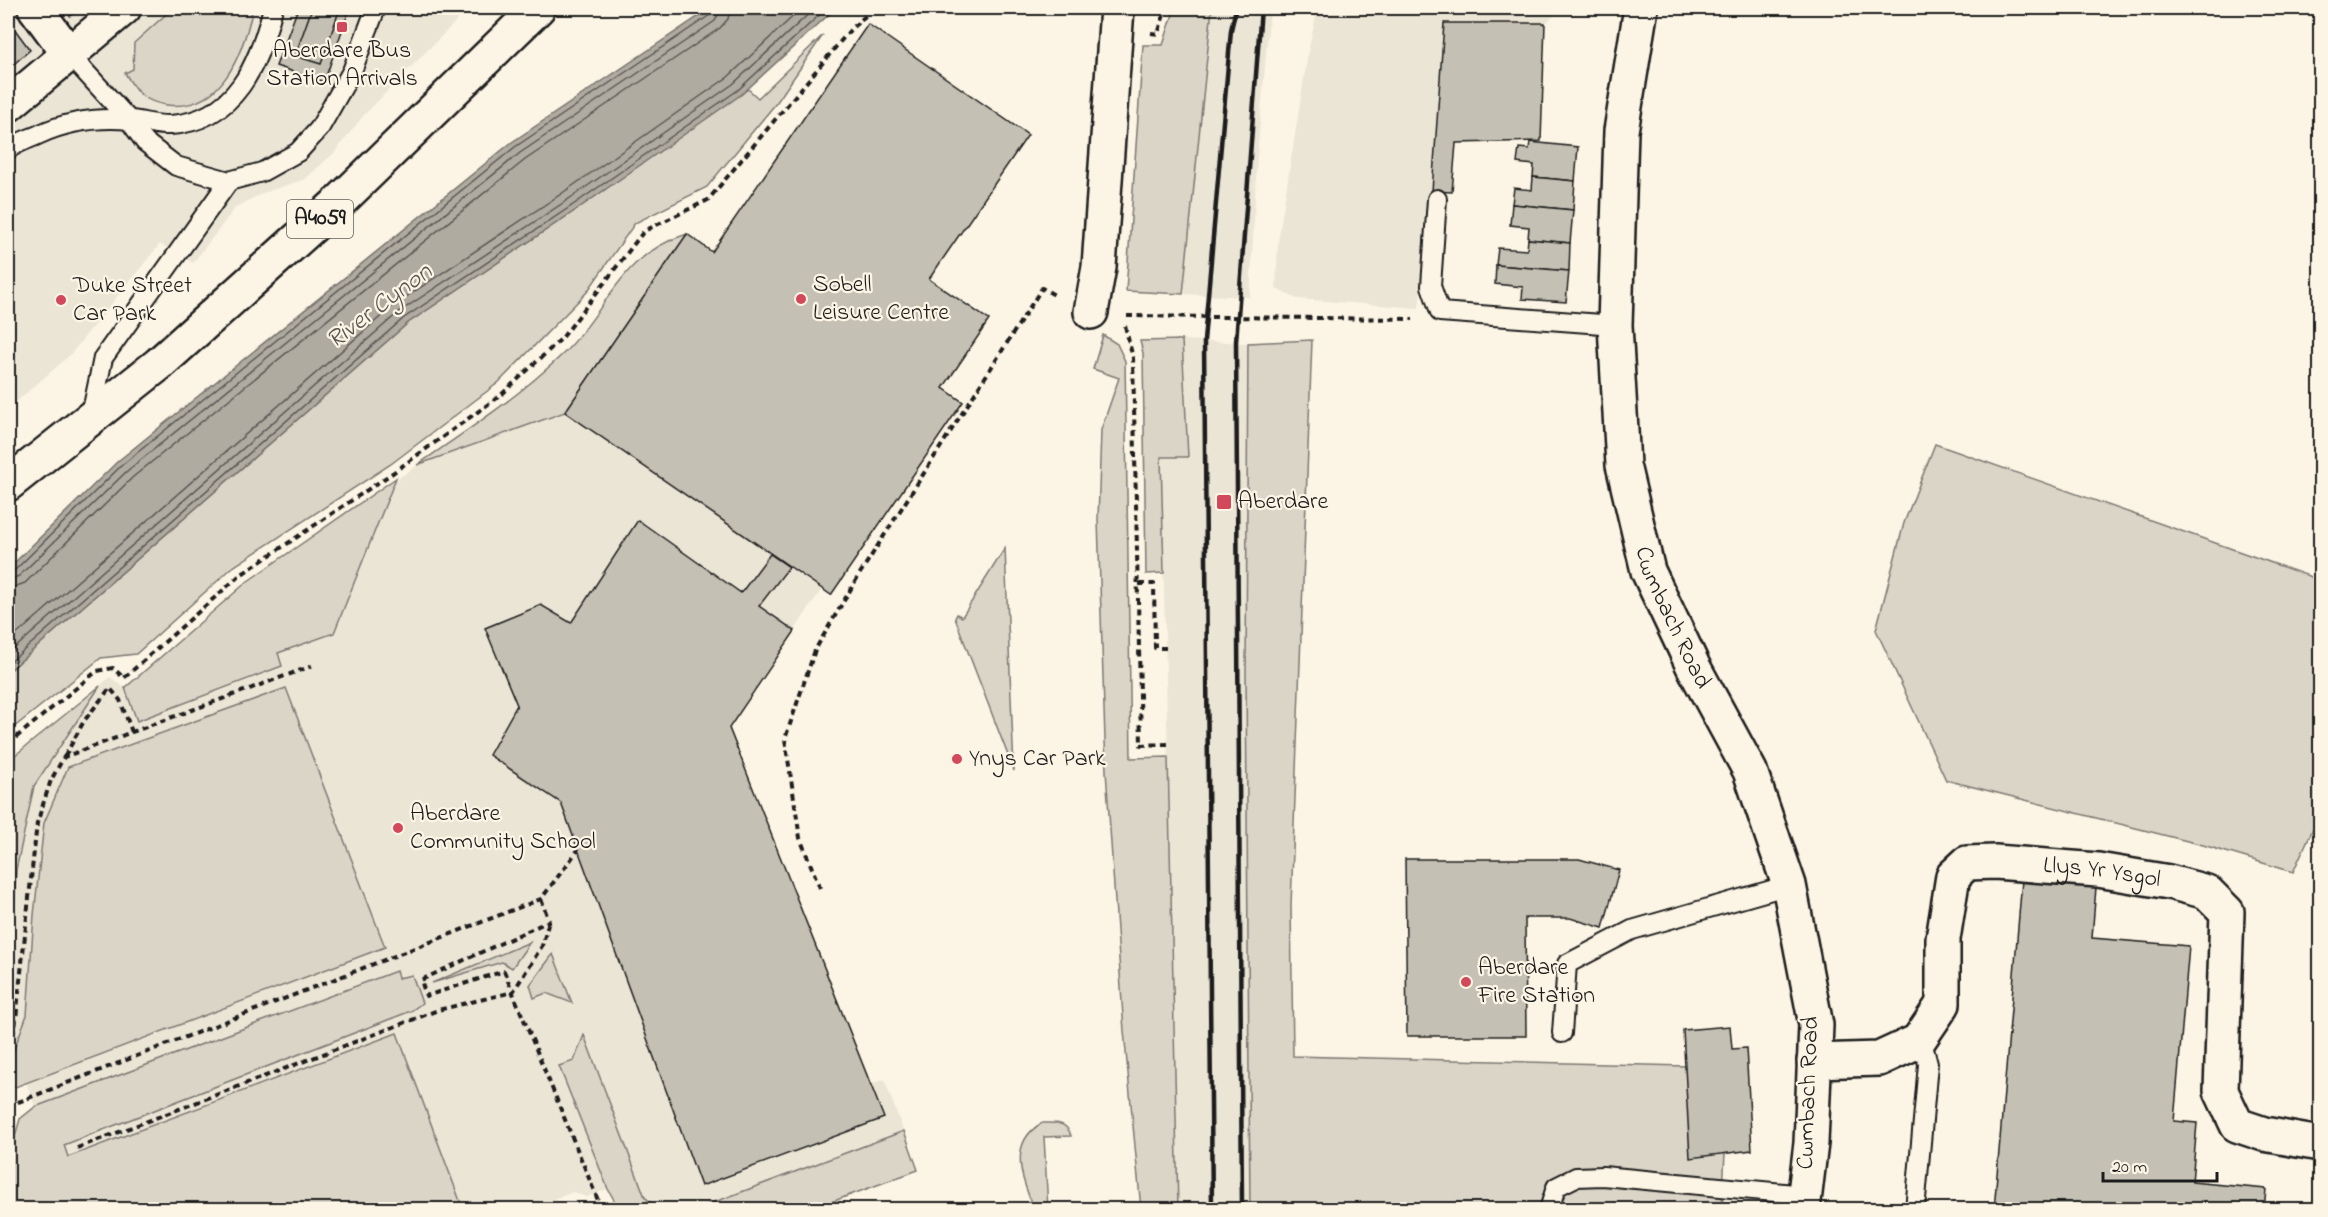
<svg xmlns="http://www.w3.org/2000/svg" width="2328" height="1217" font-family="'Indie Flower',sans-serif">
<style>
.built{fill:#ebe5d6}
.green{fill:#dbd5c8;stroke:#7c7872;stroke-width:1.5}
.water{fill:#b0aba1;stroke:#75726c;stroke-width:1.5}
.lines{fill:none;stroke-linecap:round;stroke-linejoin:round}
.shore{stroke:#575551;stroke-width:1.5}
.building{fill:#c4c0b3;stroke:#1c1c1c;stroke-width:1.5}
.service-casing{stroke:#1c1c1c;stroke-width:22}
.minor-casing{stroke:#1c1c1c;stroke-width:38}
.primary-casing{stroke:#1c1c1c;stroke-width:38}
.path{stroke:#1c1c1c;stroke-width:4;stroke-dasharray:6 4.5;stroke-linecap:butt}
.service{stroke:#fcf5e5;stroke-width:18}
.minor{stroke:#fcf5e5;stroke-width:33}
.primary{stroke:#fcf5e5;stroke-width:33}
.rail{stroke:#1c1c1c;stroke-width:4.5}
.poi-dot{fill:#d1495b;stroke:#fcf5e5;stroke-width:2}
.labels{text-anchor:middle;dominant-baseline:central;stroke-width:4.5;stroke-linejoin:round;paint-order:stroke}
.shield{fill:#fcf5e5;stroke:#5f5d58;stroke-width:1.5}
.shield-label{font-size:22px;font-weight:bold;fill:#1c1c1c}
.poi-label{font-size:24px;fill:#1c1c1c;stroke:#fcf5e5;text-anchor:start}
.street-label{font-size:24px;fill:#1c1c1c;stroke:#fcf5e5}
.water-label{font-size:26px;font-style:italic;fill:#575551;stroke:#fcf5e5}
</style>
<rect width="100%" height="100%" fill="#fcf5e5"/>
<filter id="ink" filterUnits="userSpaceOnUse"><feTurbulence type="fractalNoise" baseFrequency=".0167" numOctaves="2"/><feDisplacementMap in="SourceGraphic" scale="12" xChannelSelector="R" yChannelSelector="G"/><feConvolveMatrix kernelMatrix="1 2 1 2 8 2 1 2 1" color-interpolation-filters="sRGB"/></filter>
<g filter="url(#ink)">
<g class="built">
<polygon points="8,8 469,8 363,116 335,152 305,179 263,193 236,207 193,263 160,244 69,356 8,409"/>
<polygon points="1212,8 1270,8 1257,157 1250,297 1183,294"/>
<polygon points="1318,8 1557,8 1558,13 1545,23 1456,143 1452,192 1432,191 1419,308 1297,299 1276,289 1278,241 1309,47"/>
<polygon points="1182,340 1248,343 1246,672 1250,1209 1178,1209 1161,457 1188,456"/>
<polygon points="536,405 565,412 822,589 729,728 872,1084 884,1079 918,1170 812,1210 619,1209 608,1189 586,1197 573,1192 527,1210 8,1210 39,1118 23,1074 8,1067 8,1017 16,870 34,785 66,734 100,686 110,677 125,688 248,581 503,407"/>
</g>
<g class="green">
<path d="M173 8H253C243 52 223 112 167 105 144 102 136 92 125 73L133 69 134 43Z"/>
<polygon points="1175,8 1212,8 1183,294 1126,291 1143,45 1163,45"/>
<polygon points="823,35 777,102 707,187 635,223 587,292 498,383 391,464 233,567 136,654 101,658 8,732 8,672 408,323 573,212 748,89 758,98"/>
<path d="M687 234 565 412 417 465C468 430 520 396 565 352 610 307 619 255 687 234Z"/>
<polygon points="1103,335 1117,344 1125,361 1131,758 1168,757 1178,1209 1141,1209 1124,1031 1106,771 1098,520 1101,430 1119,378 1093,369"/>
<polygon points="1182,340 1188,457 1161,457 1164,573 1146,574 1143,353 1140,341"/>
<polygon points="1312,340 1291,905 1293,1056 1686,1066 1725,1153 1722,1209 1250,1209 1246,672 1248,343"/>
<polygon points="1935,444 2320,580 2320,813 2293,872 2203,845 1946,780 1876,630 1904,523"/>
<polygon points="396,478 334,633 278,653 282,666 137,721 125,688 248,581"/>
<polygon points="1005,548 1014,771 955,618 957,614 962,617"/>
<polygon points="100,686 34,786 16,870 8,1017 8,761"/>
<polygon points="286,688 385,947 10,1089 8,1087 8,1065 27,1015 34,915 44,823 68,767"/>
<polygon points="530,942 512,968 502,962 432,983"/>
<polygon points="553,954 572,1003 546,993 534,998 530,985"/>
<polygon points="396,971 398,978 412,975 422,1003 411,1011 64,1145 68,1157 397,1033 463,1209 8,1209 8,1147 13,1143 20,1119 35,1107"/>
<polygon points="584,1035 645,1197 657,1209 619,1209 608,1189 559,1066 574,1061"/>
<path d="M1042 1123C1055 1123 1067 1121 1071 1136L1044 1137 1048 1209H1034C1022 1179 1007 1143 1042 1123Z"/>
<polygon points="904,1131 918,1170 812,1209 696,1209"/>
</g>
<polygon class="water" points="711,8 836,8 742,94 573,212 408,323 8,672 8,569 118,461 512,142"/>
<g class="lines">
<g class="shore">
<polyline points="8,573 14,571 122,465 515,147 710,15 713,8"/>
<polyline points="8,580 19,576 127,471 520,153 715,21 721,8"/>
<polyline points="8,589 25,583 133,477 525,160 720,28 728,19 730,8"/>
<polyline points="8,642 394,305 561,194 728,77 802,8"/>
<polyline points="8,654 399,312 566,201 733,84 815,8"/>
<polyline points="8,664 404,318 570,207 738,90 827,8"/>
</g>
</g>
<g class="building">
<polygon points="64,8 81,8 70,16"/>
<polygon points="298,8 350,8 324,82 276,66"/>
<polygon points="312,8 340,8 321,64 295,56"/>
<polygon points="8,20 30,50 8,69"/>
<polygon points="1444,23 1545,23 1541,141 1456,143 1452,192 1432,191"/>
<polygon points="868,24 1028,135 929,279 989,320 943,388 963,402 831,595 565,412 687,234 712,252"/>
<polygon points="1530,142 1578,147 1575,181 1533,177 1534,165 1517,163 1519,148 1529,149"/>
<polygon points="1533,177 1575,181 1573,210 1512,204 1514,188 1532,190"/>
<polygon points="1512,204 1573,210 1570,243 1528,239 1529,227 1510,225"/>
<polygon points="1528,239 1570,243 1569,271 1496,265 1498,248 1527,250"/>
<polygon points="1496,265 1569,271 1566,302 1522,299 1523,287 1495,284"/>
<polygon points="638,520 741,593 770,554 789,567 759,606 795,631 729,728 884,1118 701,1186 561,803 489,755 517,705 485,628 541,605 571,623"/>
<polygon points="1405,859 1579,859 1619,870 1603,928 1570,918 1525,918 1526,1036 1407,1036"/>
<polygon points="2022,880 2096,887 2092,938 2189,946 2174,1121 2197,1123 2192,1182 2266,1189 2264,1210 1994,1210"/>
<polygon points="1730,1026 1732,1049 1746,1048 1752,1150 1690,1158 1683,1030"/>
</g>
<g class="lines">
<defs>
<g id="service">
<polyline points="69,54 129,120 145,142 176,166 229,181 262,172 298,152 319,129 352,71 376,8"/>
<path d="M8 150C16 142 30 139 40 134 69 121 98 117 130 120 143 121 157 126 170 125 236 121 259 63 273 8"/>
<polyline points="1437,199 1431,286 1440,312 1615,325"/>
<polyline points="91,416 103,358 229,181"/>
<polyline points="1562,1033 1567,964 1632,930 1789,885"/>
<polyline points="1549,1210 1556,1187 1576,1177 1603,1176 1805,1195"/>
<polyline points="1915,1210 1928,1064 1924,1049 1918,1041"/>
</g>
<g id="minor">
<polyline points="35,8 69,54"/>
<path id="s1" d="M1641 8 1621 131 1615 325 1623 465 1648 571 1693 666 1750 771 1789 885 1816 1025 1811 1143 1803 1210"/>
<polyline points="8,105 124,8"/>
<polyline points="1091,312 1099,267 1117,8"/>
<path id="s2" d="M1814 1061 1879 1059 1918 1041 1943 1004V939L1953 876 1967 863 1995 862 2098 870 2169 882 2207 892 2227 912 2221 1091 2237 1125 2264 1134 2320 1144"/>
</g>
<polyline id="primary" points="8,484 159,364 338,203 538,8"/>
</defs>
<use href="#service" class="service-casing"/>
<use href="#minor" class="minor-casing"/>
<use href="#primary" class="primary-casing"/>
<g class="path">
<polyline points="1151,33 1158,34 1166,8"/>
<polyline points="1127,316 1413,319"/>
<polyline points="1125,326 1133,358 1141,745 1168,744"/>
<polyline points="1139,584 1154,584 1155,648 1166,648"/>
<polyline points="8,744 97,671 113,668 124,678 239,576 394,472 501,395 562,338 644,231 708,200 850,30 874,8"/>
<polyline points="65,756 84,721 110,688 120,700 132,732"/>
<polyline points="820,888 800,838 785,739 815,650 859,575 1042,288 1056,296"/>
<polyline points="541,899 549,921 421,980 426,996 504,971 602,1210"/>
<polyline points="8,1045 15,1028 37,823 51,780 64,757 312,666"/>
<polyline points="8,1106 541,899 578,850"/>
<polyline points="77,1148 438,1010 513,992 542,946 549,921"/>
<polyline points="557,1210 564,1207 594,1210"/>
</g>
<use href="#service" class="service"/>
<use href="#minor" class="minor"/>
<use href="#primary" class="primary"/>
<g class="rail">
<polyline points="1212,1210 1204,341 1231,30 1236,8"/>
<polyline points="1242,1210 1236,342 1261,8"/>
</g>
</g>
</g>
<g class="poi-dot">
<rect x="336" y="21" width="12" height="12" rx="3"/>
<circle cx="801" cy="299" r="6"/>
<circle cx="61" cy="300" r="6"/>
<rect x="1216" y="494" width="16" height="16" rx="3"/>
<circle cx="957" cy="759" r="6"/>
<circle cx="398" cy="828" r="6"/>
<circle cx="1466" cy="982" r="6"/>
</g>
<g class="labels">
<rect class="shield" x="287" y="200" width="66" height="38" rx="4.5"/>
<g class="shield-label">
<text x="320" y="219">A4059</text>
</g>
<g class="poi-label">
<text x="342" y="51" text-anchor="middle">Aberdare Bus<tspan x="342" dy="28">Station Arrivals</tspan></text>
<text x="813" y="285">Sobell<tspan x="813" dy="28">Leisure Centre</tspan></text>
<text x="73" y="286">Duke Street<tspan x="73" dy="28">Car Park</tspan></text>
<text x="1238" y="502">Aberdare</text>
<text x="969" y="759">Ynys Car Park</text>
<text x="410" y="814">Aberdare<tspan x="410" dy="28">Community School</tspan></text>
<text x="1478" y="968">Aberdare<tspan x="1478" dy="28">Fire Station</tspan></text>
</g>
<g class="street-label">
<text stroke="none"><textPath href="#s1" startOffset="620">Cwmbach Road</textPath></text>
<text stroke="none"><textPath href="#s2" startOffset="436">Llys Yr Ysgol</textPath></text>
<text transform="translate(1809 1093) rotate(-88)">Cwmbach Road</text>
</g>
<g class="water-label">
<text transform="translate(380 307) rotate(-37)">River Cynon</text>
</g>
</g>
<rect width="2328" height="1217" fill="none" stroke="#fcf5e5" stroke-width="30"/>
<rect x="15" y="15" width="2298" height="1187" fill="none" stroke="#1c1c1c" stroke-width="2" filter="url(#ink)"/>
<path d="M2103 1172v9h114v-9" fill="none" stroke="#1c1c1c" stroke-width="3"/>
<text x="2112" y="1172" font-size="18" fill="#1c1c1c" stroke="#fcf5e5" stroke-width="4.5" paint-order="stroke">20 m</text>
</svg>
